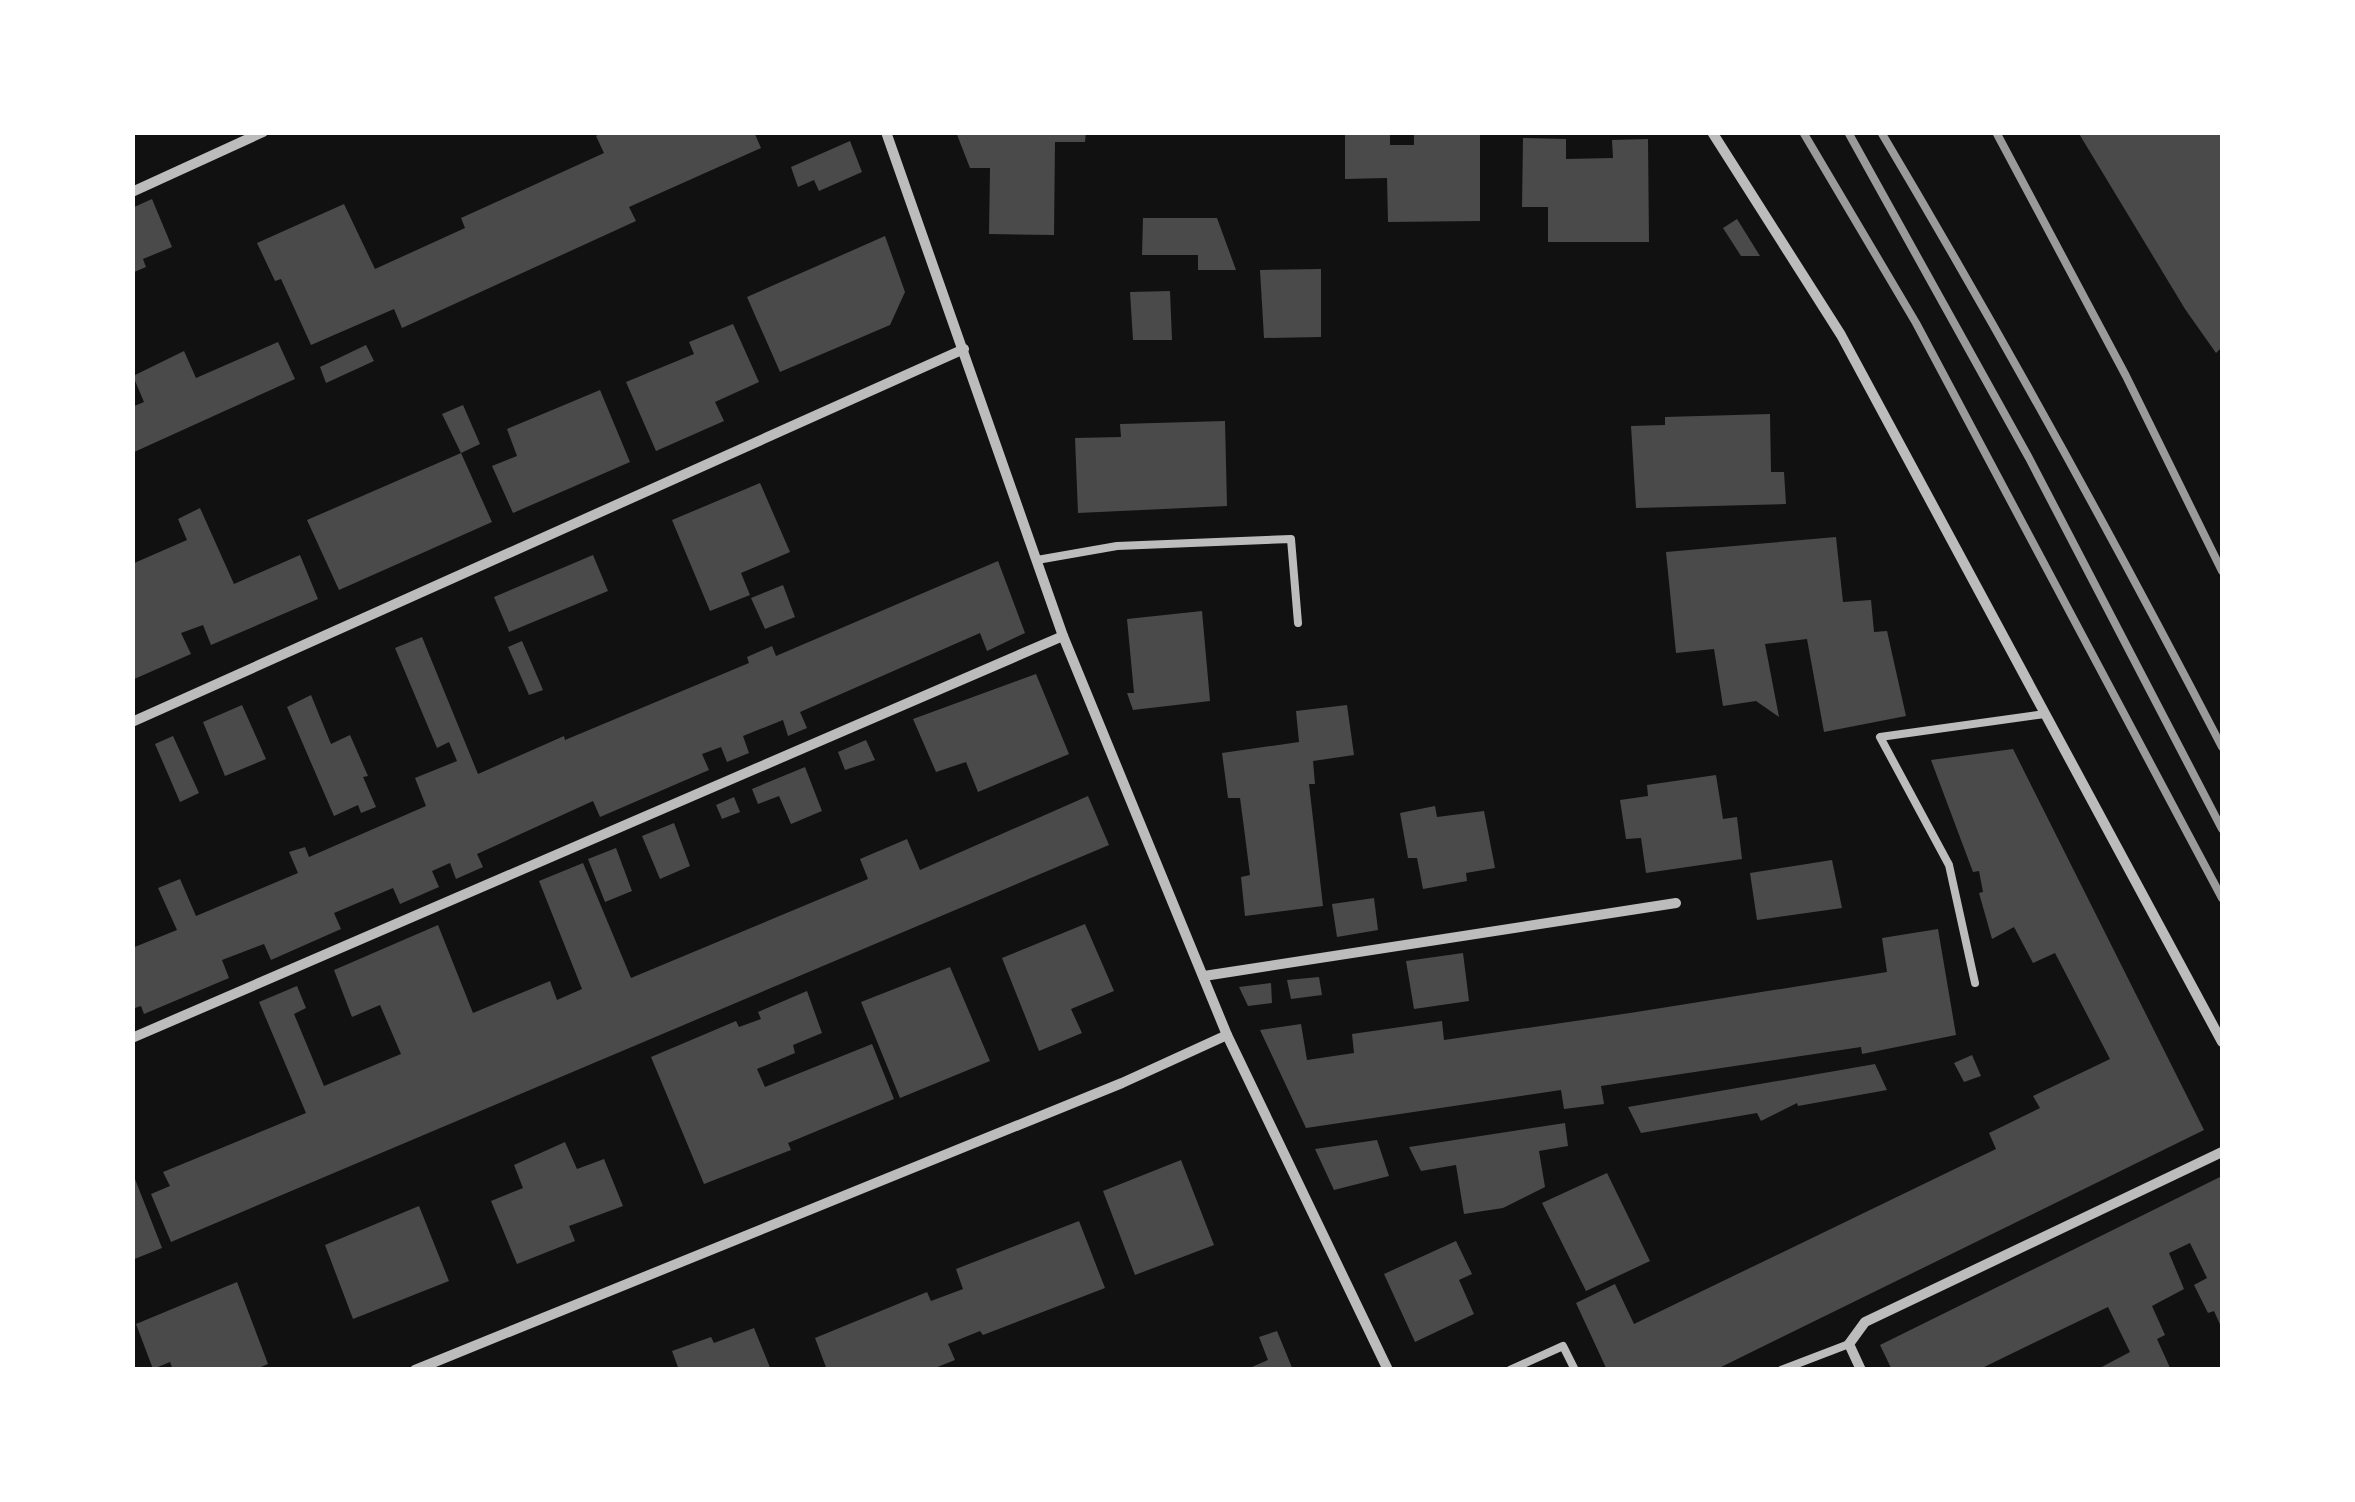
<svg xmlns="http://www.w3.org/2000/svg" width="2355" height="1502" font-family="'DejaVu Sans',sans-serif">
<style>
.building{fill:#4a4a4a}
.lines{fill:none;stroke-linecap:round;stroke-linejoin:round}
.service{stroke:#bcbcbc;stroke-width:8}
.minor{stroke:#bcbcbc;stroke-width:10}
.rail{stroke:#9a9a9a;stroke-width:8}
</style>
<rect width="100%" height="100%" fill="#111"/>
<g class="building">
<polygon points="603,132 754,132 761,148 629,207 636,221 402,328 394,309 311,345 281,279 275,281 257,243 344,204 375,269 465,228 461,218 604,153 596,136"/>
<polygon points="956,132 1086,132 1085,142 1055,142 1054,235 989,234 990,168 970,168"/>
<polygon points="1345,132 1390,132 1390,145 1414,145 1414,132 1480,132 1480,221 1388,222 1387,178 1345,179"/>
<polygon points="2078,132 2222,132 2222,347 2216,353 2185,309"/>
<polygon points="1523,138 1566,139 1566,159 1613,158 1612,140 1648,139 1649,242 1548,242 1548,207 1522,207"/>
<polygon points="850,141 862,172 819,191 814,180 798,187 791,167"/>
<polygon points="152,199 172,247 143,259 146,267 132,273 132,208"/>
<polygon points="1143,218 1217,218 1236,270 1198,270 1198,255 1142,255"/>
<polygon points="1737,219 1760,256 1741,256 1723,228"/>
<polygon points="885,236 905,292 890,325 780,372 747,297"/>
<polygon points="1321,269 1321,337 1264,338 1260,270"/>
<polygon points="1170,291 1172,340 1133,340 1130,292"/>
<polygon points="733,324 759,382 715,402 724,421 656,451 626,382 694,354 689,342"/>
<polygon points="278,342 295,379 132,453 132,407 144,402 133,376 184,351 196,378"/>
<polygon points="366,345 374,361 326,383 320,367"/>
<polygon points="600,390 630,462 513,513 492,466 517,456 507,429"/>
<polygon points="463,405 480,444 461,453 442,414"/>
<polygon points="1770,414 1771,472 1784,472 1786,504 1636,508 1631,426 1665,425 1665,417"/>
<polygon points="1225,421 1227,506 1078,513 1075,438 1121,437 1120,424"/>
<polygon points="461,453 492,522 339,590 307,520"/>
<polygon points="760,483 790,552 741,573 750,595 710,611 672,520"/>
<polygon points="200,508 234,584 300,555 318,599 211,645 203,625 181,633 191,654 132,680 132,564 187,540 178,519"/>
<polygon points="1836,537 1843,602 1871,600 1874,632 1887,631 1906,716 1824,732 1807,639 1765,644 1779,717 1756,701 1723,706 1714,649 1676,653 1666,552"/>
<polygon points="593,555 608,591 509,632 494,597"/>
<polygon points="998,561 1025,633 987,651 980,633 800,712 807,728 788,736 783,720 743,736 749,753 727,762 721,747 702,754 709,770 600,817 593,801 477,854 483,867 456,879 450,863 432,871 439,887 400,904 393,888 334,913 341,929 271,960 264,944 222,960 229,978 144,1014 141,1006 132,1009 132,948 177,930 158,888 180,879 196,916 298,873 289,852 305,847 309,857 426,806 415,778 457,761 449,742 437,748 395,648 422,637 478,774 564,736 565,740 749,663 747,657 772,646 776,656"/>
<polygon points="783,585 795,617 765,629 751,598"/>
<polygon points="1202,611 1210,701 1133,710 1127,693 1134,693 1127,619"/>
<polygon points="522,641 543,690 529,695 508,647"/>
<polygon points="1036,674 1069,754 978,792 966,762 936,772 913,719"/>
<polygon points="311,695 331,744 350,735 368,776 363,777 376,807 361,813 358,805 334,816 287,707"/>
<polygon points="242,705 266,759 225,776 203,722"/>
<polygon points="1347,705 1354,755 1313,761 1315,784 1309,784 1323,906 1245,916 1241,877 1250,875 1244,828 1240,798 1228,798 1222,753 1299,742 1296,711"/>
<polygon points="173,736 199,793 180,802 155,744"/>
<polygon points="866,740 875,760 845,770 838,752"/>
<polygon points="2013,749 2204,1130 1715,1370 1607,1370 1576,1303 1615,1284 1634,1324 1996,1149 1989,1133 2040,1108 2033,1096 2110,1059 2055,953 2033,963 2014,927 1992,939 1979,893 1983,892 1979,871 1973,872 1931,760"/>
<polygon points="805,767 822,811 791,824 779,796 758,804 752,789"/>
<polygon points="1716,775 1723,819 1737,817 1742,859 1646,873 1641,838 1626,839 1620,800 1648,796 1647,785"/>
<polygon points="1088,796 1109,845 171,1242 151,1194 170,1186 163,1172 306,1113 259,1002 297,986 306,1008 294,1014 324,1086 401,1054 380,1005 352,1017 334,970 438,925 473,1013 550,981 557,1000 582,989 539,881 583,863 631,978 868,879 860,859 907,839 920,870"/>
<polygon points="734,797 740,812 722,819 716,805"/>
<polygon points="1435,806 1437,817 1484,811 1495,868 1466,873 1467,881 1423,889 1417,858 1408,858 1400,813"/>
<polygon points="674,823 690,866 660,879 642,836"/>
<polygon points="616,848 632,891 605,902 588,859"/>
<polygon points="1832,860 1842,908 1757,920 1750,873"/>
<polygon points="1374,898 1378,930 1337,937 1332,904"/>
<polygon points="1085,924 1114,991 1071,1009 1082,1033 1039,1051 1002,958"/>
<polygon points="1938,929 1956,1035 1862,1054 1861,1047 1601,1086 1604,1104 1564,1109 1561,1090 1306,1128 1260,1030 1301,1024 1307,1060 1354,1053 1352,1034 1442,1021 1444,1040 1630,1013 1887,972 1882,938"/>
<polygon points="1463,953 1469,1001 1414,1009 1406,961"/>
<polygon points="950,967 990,1061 900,1098 861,1002"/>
<polygon points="1319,977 1322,995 1291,999 1287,980"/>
<polygon points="1271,983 1272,1003 1248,1006 1239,987"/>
<polygon points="807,991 822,1033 793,1045 795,1053 757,1069 765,1087 872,1044 894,1099 788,1143 791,1150 704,1184 651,1057 736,1021 739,1027 761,1019 758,1012"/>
<polygon points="1972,1055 1981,1076 1964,1082 1954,1063"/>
<polygon points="1875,1064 1887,1090 1798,1106 1797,1103 1761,1121 1757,1113 1641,1133 1628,1107"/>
<polygon points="1565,1123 1568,1146 1539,1151 1545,1187 1503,1208 1464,1214 1456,1165 1421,1171 1409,1147"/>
<polygon points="1377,1140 1389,1176 1334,1190 1315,1149"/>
<polygon points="565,1142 577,1169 604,1159 623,1206 569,1226 575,1241 517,1264 491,1201 523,1188 514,1165"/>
<polygon points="1181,1160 1214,1245 1135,1275 1103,1191"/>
<polygon points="1607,1173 1650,1261 1586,1291 1542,1203"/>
<polygon points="133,1174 162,1248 132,1260 132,1175"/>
<polygon points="2222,1176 2222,1329 2214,1311 2208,1313 2194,1285 2207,1278 2190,1243 2169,1253 2184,1289 2152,1306 2165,1335 2157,1339 2171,1370 2096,1370 2130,1352 2108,1307 1978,1370 1892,1370 1880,1345"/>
<polygon points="419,1206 449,1281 353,1319 325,1245"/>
<polygon points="1079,1221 1105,1288 983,1335 980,1331 948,1344 955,1360 930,1370 827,1370 815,1338 927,1292 931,1301 963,1289 956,1269"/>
<polygon points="1456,1241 1472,1274 1459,1280 1474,1314 1415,1342 1384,1274"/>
<polygon points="237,1282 268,1364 254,1370 173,1370 170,1362 153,1369 136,1324"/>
<polygon points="754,1328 771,1370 679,1370 672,1351 711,1337 714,1343"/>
<polygon points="1277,1331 1293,1370 1245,1370 1268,1360 1259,1337"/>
</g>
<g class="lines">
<g class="service">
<polyline points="1037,560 1117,546 1291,539 1298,623"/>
<polyline points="1975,983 1949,865 1880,737 2045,714"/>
<polyline points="1510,1370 1563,1346 1575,1370"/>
<polyline points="1781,1370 1849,1344"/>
</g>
<g class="minor">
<polyline points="886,132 1063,636 1227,1035 1388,1370"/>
<polyline points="1712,132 1841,335 2222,1042"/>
<polyline points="132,192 263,132"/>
<polyline points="132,722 964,349"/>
<polyline points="1204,976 1676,903"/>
<polyline points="132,1038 1063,636"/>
<polyline points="415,1370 1122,1083 1227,1035"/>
<polyline points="1861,1370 1849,1344 1865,1322 2222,1152"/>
</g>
<g class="rail">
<polyline points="1803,132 1916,323 2222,898"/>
<polyline points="1848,132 2029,458 2222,829"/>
<path d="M1881 132C2001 334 2114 539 2222 747"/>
<polyline points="1996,132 2126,376 2222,571"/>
</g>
</g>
<rect width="2355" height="1502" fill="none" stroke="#ffffff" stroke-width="270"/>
</svg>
